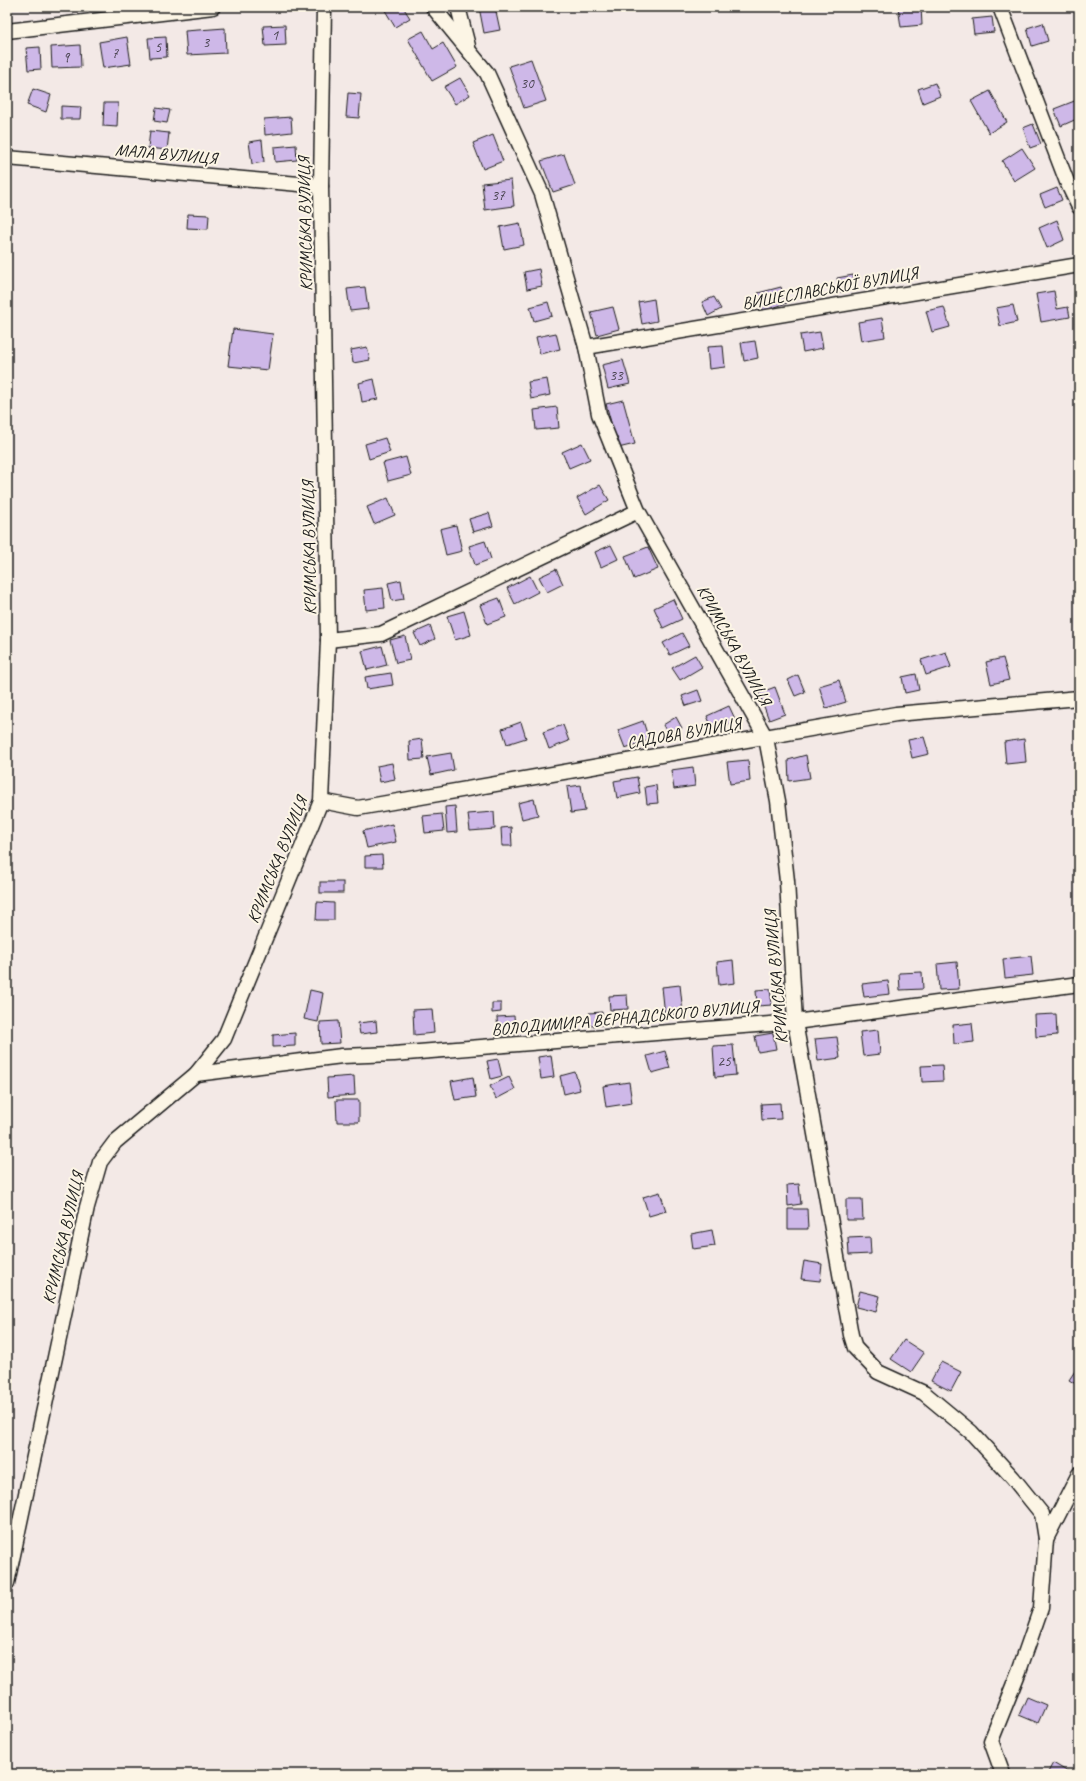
<svg xmlns="http://www.w3.org/2000/svg" width="1086" height="1781" font-family="Caveat,sans-serif">
<style>
.building{fill:#ceb8e8;stroke:#1c1c1c}
.lines{fill:none;stroke-linecap:round;stroke-linejoin:round}
.street-casing{stroke:#1c1c1c;stroke-width:17}
.street{stroke:#fcf5e5;stroke-width:14}
.labels{text-anchor:middle;dominant-baseline:central;stroke-width:4;stroke-linejoin:round;paint-order:stroke}
.number-label{font-size:15px;fill:#48434f}
.street-label{font-size:17px;fill:#1c1c1c;stroke:#fcf5e5}
</style>
<rect width="100%" height="100%" fill="#f3e9e6"/>
<filter id="ink" filterUnits="userSpaceOnUse"><feTurbulence type="fractalNoise" baseFrequency=".025" numOctaves="2"/><feDisplacementMap in="SourceGraphic" scale="8" xChannelSelector="R" yChannelSelector="G"/><feConvolveMatrix kernelMatrix="1 2 1 2 8 2 1 2 1" color-interpolation-filters="sRGB"/></filter>
<g filter="url(#ink)">
<g class="building">
<polygon points="383,7 403,7 410,18 395,27"/>
<polygon points="479,7 495,7 500,30 484,33"/>
<polygon points="898,7 921,7 922,25 901,27"/>
<polygon points="992,17 994,32 974,34 972,19"/>
<polygon points="1043,23 1048,41 1032,46 1027,28"/>
<polygon points="285,25 286,45 265,46 263,26"/>
<polygon points="225,28 226,53 187,55 185,31"/>
<polygon points="423,31 433,49 443,43 457,67 432,81 408,39"/>
<polygon points="127,37 131,64 103,68 99,42"/>
<polygon points="166,37 167,57 150,58 148,38"/>
<polygon points="80,45 81,67 52,68 51,47"/>
<polygon points="40,47 41,69 28,70 26,48"/>
<polygon points="531,59 546,101 524,108 509,66"/>
<polygon points="460,78 470,95 455,104 444,87"/>
<polygon points="935,83 940,96 923,103 918,89"/>
<polygon points="33,89 51,95 46,112 27,105"/>
<polygon points="990,91 1007,122 989,133 971,101"/>
<polygon points="348,93 361,94 359,118 346,117"/>
<polygon points="1077,100 1079,118 1061,126 1054,109"/>
<polygon points="104,103 118,103 117,127 103,126"/>
<polygon points="61,106 81,107 80,119 61,119"/>
<polygon points="156,108 170,110 167,123 154,121"/>
<polygon points="291,117 292,132 265,135 264,119"/>
<polygon points="1033,124 1041,144 1030,148 1023,128"/>
<polygon points="150,131 169,133 167,150 148,148"/>
<polygon points="493,135 503,161 483,169 473,143"/>
<polygon points="262,140 264,162 252,164 249,142"/>
<polygon points="296,145 297,160 275,162 274,147"/>
<polygon points="1022,148 1035,168 1014,181 1002,161"/>
<polygon points="564,154 575,185 553,192 541,161"/>
<polygon points="511,180 514,206 485,210 482,183"/>
<polygon points="1057,188 1062,200 1045,207 1040,195"/>
<polygon points="188,214 209,215 208,229 187,228"/>
<polygon points="1057,220 1064,240 1047,248 1039,228"/>
<polygon points="520,223 524,245 504,249 500,227"/>
<polygon points="539,269 542,286 527,289 524,272"/>
<polygon points="853,275 855,289 840,292 837,278"/>
<polygon points="365,287 368,309 350,311 347,289"/>
<polygon points="781,287 787,303 763,311 758,293"/>
<polygon points="1054,291 1057,309 1068,307 1070,317 1041,322 1036,294"/>
<polygon points="714,297 721,309 708,316 702,302"/>
<polygon points="654,299 657,321 642,324 638,302"/>
<polygon points="548,302 552,316 534,321 530,307"/>
<polygon points="1013,305 1017,322 1000,326 996,308"/>
<polygon points="613,307 619,329 597,335 591,312"/>
<polygon points="944,307 950,327 932,332 926,311"/>
<polygon points="882,318 885,337 861,341 858,322"/>
<polygon points="233,329 273,334 268,370 228,366"/>
<polygon points="820,332 823,348 803,352 800,335"/>
<polygon points="556,333 560,349 540,354 536,337"/>
<polygon points="755,341 758,358 744,361 741,343"/>
<polygon points="723,346 725,367 709,369 707,347"/>
<polygon points="367,347 370,360 353,363 351,350"/>
<polygon points="623,360 630,384 608,389 602,365"/>
<polygon points="374,379 378,399 362,402 359,383"/>
<polygon points="547,379 550,395 531,399 528,382"/>
<polygon points="623,400 635,444 618,448 606,404"/>
<polygon points="557,407 559,428 536,430 534,410"/>
<polygon points="385,438 390,452 369,459 365,444"/>
<polygon points="582,443 590,459 569,468 562,452"/>
<polygon points="406,457 411,475 388,481 383,463"/>
<polygon points="600,485 609,500 586,514 577,498"/>
<polygon points="388,498 395,515 374,524 367,507"/>
<polygon points="489,513 493,526 473,532 469,519"/>
<polygon points="456,525 462,551 446,555 440,529"/>
<polygon points="485,541 491,559 475,565 469,546"/>
<polygon points="611,545 618,559 601,567 595,552"/>
<polygon points="648,547 658,569 634,579 625,556"/>
<polygon points="556,569 563,584 547,592 539,577"/>
<polygon points="530,576 538,592 515,604 507,588"/>
<polygon points="401,580 404,599 392,601 388,583"/>
<polygon points="383,588 385,608 366,610 364,590"/>
<polygon points="499,598 506,617 487,624 480,605"/>
<polygon points="673,599 682,619 663,628 654,608"/>
<polygon points="464,611 471,635 455,640 447,616"/>
<polygon points="430,626 435,639 420,646 414,633"/>
<polygon points="682,633 689,646 670,655 663,643"/>
<polygon points="405,636 410,660 396,663 390,640"/>
<polygon points="382,646 387,665 367,670 362,651"/>
<polygon points="946,652 951,667 926,675 921,660"/>
<polygon points="695,655 702,667 680,680 672,668"/>
<polygon points="1003,658 1009,680 991,684 986,662"/>
<polygon points="391,673 393,685 367,689 365,677"/>
<polygon points="916,674 919,690 905,693 902,677"/>
<polygon points="798,675 805,692 795,696 788,680"/>
<polygon points="839,680 846,702 826,708 819,686"/>
<polygon points="775,687 785,714 769,720 759,693"/>
<polygon points="698,690 702,701 686,706 682,696"/>
<polygon points="729,706 736,721 714,732 707,716"/>
<polygon points="676,717 682,728 669,736 663,725"/>
<polygon points="643,721 649,740 625,748 618,730"/>
<polygon points="521,722 526,738 507,744 502,729"/>
<polygon points="563,725 569,741 549,749 543,732"/>
<polygon points="924,737 929,754 912,758 908,740"/>
<polygon points="422,739 424,759 410,760 409,741"/>
<polygon points="1024,739 1026,762 1006,764 1004,742"/>
<polygon points="451,753 454,770 431,775 427,757"/>
<polygon points="806,755 810,778 789,781 788,760"/>
<polygon points="748,760 750,781 730,784 727,762"/>
<polygon points="392,763 395,779 380,782 377,766"/>
<polygon points="693,767 695,786 674,789 671,770"/>
<polygon points="637,777 640,793 617,798 614,781"/>
<polygon points="581,785 585,811 571,813 567,787"/>
<polygon points="656,785 658,803 647,804 645,787"/>
<polygon points="534,799 538,815 522,819 518,803"/>
<polygon points="455,806 457,832 447,833 445,807"/>
<polygon points="494,812 495,829 470,831 468,814"/>
<polygon points="442,814 444,831 425,833 423,816"/>
<polygon points="392,824 396,842 367,848 363,831"/>
<polygon points="511,827 512,846 502,846 501,828"/>
<polygon points="382,855 383,867 365,867 365,856"/>
<rect x="320" y="882" width="23" height="11"/>
<polygon points="317,902 334,903 334,920 316,920"/>
<polygon points="1031,956 1033,975 1005,978 1003,959"/>
<polygon points="733,960 735,983 719,985 717,962"/>
<polygon points="957,962 959,989 939,990 937,964"/>
<polygon points="922,972 923,989 900,990 899,973"/>
<polygon points="888,981 890,994 864,997 862,984"/>
<polygon points="680,985 683,1013 665,1015 662,987"/>
<polygon points="770,989 772,1005 757,1006 756,990"/>
<polygon points="310,990 323,993 318,1022 304,1019"/>
<polygon points="627,995 628,1009 610,1010 609,996"/>
<polygon points="492,1003 501,1003 501,1012 492,1013"/>
<polygon points="432,1009 434,1033 414,1035 413,1010"/>
<polygon points="602,1012 603,1025 590,1026 589,1013"/>
<polygon points="1056,1014 1057,1035 1036,1037 1035,1015"/>
<polygon points="514,1016 516,1034 498,1036 497,1017"/>
<polygon points="338,1021 340,1043 321,1044 320,1022"/>
<polygon points="376,1021 377,1032 360,1034 358,1023"/>
<polygon points="972,1023 974,1042 954,1044 953,1025"/>
<polygon points="878,1030 880,1054 863,1056 860,1032"/>
<polygon points="295,1033 295,1046 273,1047 273,1035"/>
<polygon points="773,1033 776,1049 758,1052 755,1036"/>
<polygon points="837,1037 840,1058 818,1061 815,1039"/>
<polygon points="733,1045 736,1075 715,1077 713,1046"/>
<polygon points="665,1051 670,1068 652,1073 647,1056"/>
<polygon points="551,1055 554,1077 541,1079 538,1057"/>
<polygon points="498,1059 502,1076 491,1079 487,1061"/>
<polygon points="942,1065 943,1081 922,1082 921,1066"/>
<polygon points="575,1072 580,1090 564,1094 560,1076"/>
<polygon points="354,1076 355,1095 328,1097 327,1078"/>
<polygon points="473,1077 476,1097 455,1100 451,1081"/>
<polygon points="509,1077 515,1089 496,1099 490,1086"/>
<polygon points="629,1082 632,1103 606,1107 603,1086"/>
<polygon points="336,1100 359,1100 359,1122 337,1122"/>
<polygon points="780,1103 781,1119 762,1120 761,1104"/>
<polygon points="799,1184 801,1204 788,1206 787,1185"/>
<polygon points="660,1192 666,1211 649,1216 643,1197"/>
<polygon points="846,1199 862,1199 863,1220 846,1220"/>
<polygon points="788,1209 807,1209 808,1229 788,1229"/>
<polygon points="712,1230 715,1246 693,1249 691,1234"/>
<polygon points="870,1237 871,1254 849,1255 848,1238"/>
<polygon points="804,1261 822,1264 820,1281 801,1279"/>
<polygon points="860,1291 880,1296 876,1312 856,1307"/>
<polygon points="904,1340 924,1353 911,1372 891,1359"/>
<polygon points="941,1362 961,1372 951,1391 931,1381"/>
<polygon points="1077,1368 1079,1369 1079,1386 1069,1380"/>
<polygon points="1027,1697 1046,1705 1038,1723 1019,1715"/>
<polygon points="1053,1763 1070,1773 1070,1774 1047,1774"/>
</g>
<g class="lines">
<defs>
<g id="street">
<polyline points="433,7 487,73 542,194 586,347 599,414 638,511 766,738 778,801 787,881 795,1022 851,1335 855,1348 878,1372 924,1393 971,1432 1013,1478 1042,1514 1046,1539 1041,1608 1019,1671 991,1741 1003,1774"/>
<polyline points="458,7 468,46"/>
<polyline points="1000,7 1067,182 1079,207"/>
<polyline points="7,31 213,7"/>
<polyline points="7,158 321,186"/>
<polyline points="586,347 1079,265"/>
<polyline points="328,640 381,634 638,511"/>
<polyline points="321,801 358,808 896,714 1079,698"/>
<polyline points="196,1074 342,1056 394,1054 795,1022 1079,984"/>
<polyline points="1046,1539 1079,1474"/>
<polyline points="7,1583 87,1207 100,1162 115,1142 196,1074 224,1039 321,801 328,640 321,186 324,7"/>
</g>
</defs>
<use href="#street" class="street-casing"/>
<use href="#street" class="street"/>
</g>
</g>
<g class="labels">
<g class="number-label">
<text x="275" y="35">1</text>
<text x="206" y="42">3</text>
<text x="158" y="47">5</text>
<text x="115" y="53">7</text>
<text x="66" y="57">9</text>
<text x="527" y="83">30</text>
<text x="498" y="195">37</text>
<text x="616" y="375">33</text>
<text x="724" y="1061">25</text>
</g>
<g class="street-label">
<text transform="translate(166 154) rotate(5)">МАЛА ВУЛИЦЯ</text>
<text transform="translate(305 224) rotate(-91)">КРИМСЬКА ВУЛИЦЯ</text>
<text transform="translate(830 288) rotate(-10)">ВИШЕСЛАВСЬКОЇ ВУЛИЦЯ</text>
<text transform="translate(309 548) rotate(-91)">КРИМСЬКА ВУЛИЦЯ</text>
<text transform="translate(734 645) rotate(61)">КРИМСЬКА ВУЛИЦЯ</text>
<text transform="translate(684 733) rotate(-10)">САДОВА ВУЛИЦЯ</text>
<text transform="translate(277 860) rotate(-68)">КРИМСЬКА ВУЛИЦЯ</text>
<text transform="translate(776 977) rotate(-95)">КРИМСЬКА ВУЛИЦЯ</text>
<text transform="translate(625 1018) rotate(-5)">ВОЛОДИМИРА ВЕРНАДСЬКОГО ВУЛИЦЯ</text>
<text transform="translate(63 1238) rotate(-77)">КРИМСЬКА ВУЛИЦЯ</text>
</g>
</g>
<rect width="1086" height="1781" fill="none" stroke="#fcf5e5" stroke-width="24"/>
<rect x="12" y="12" width="1062" height="1757" fill="none" stroke="#1c1c1c" stroke-width="1.5" filter="url(#ink)"/>
</svg>
